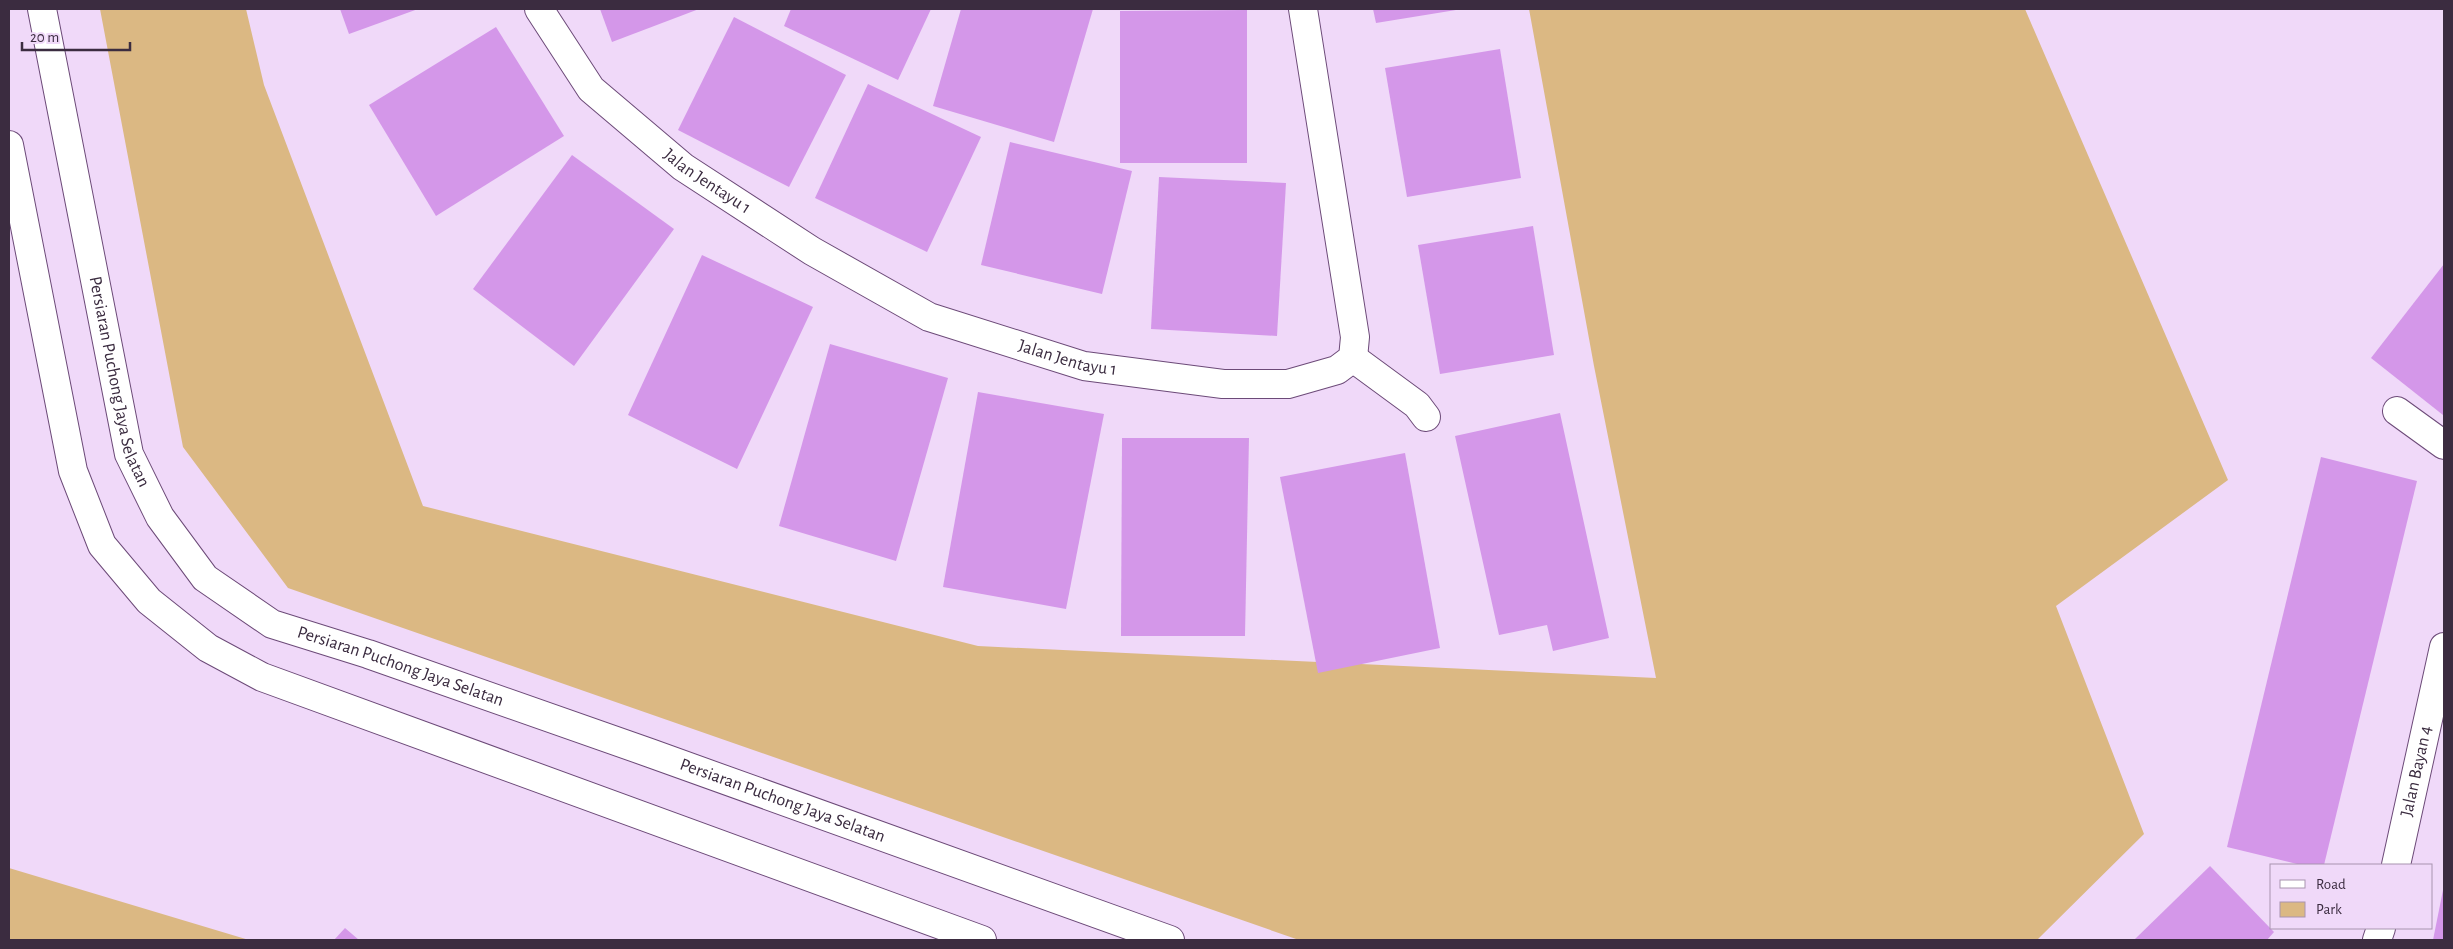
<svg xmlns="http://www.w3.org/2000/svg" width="2453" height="949" font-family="'Alegreya Sans',sans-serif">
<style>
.green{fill:#dbb883}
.building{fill:#d497e9}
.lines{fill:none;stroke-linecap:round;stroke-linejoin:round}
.street-casing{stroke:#6c4a78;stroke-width:30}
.secondary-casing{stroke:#6c4a78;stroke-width:30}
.street{stroke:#fff;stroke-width:28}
.secondary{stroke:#fff;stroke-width:28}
.labels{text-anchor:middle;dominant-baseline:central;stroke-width:5;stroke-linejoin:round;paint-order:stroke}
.street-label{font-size:18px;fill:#3b2c40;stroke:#f0d9f9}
</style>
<rect width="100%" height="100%" fill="#f0d9f9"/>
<g class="green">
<polygon points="100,9 246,9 264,85 423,506 978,646 1656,678 1594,366 1529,9 2025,9 2228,480 2056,606 2144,834 2037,940 1299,940 288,588 183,447"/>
<polygon points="9,868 249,940 9,940"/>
</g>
<g class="building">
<polygon points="340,9 418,9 349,34"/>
<polygon points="600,9 699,9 612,42"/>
<polygon points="791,9 931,9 898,80 784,26"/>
<polygon points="961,9 1093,9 1054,142 933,106"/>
<polygon points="1373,9 1455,9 1456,10 1376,23"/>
<polygon points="1247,10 1247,163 1120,163 1120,11"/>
<polygon points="734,17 846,75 789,187 678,130"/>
<polygon points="496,27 564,136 436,216 369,105"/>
<polygon points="1500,49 1521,178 1407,197 1385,68"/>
<polygon points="868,84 981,137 927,252 815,198"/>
<polygon points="1010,142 1132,171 1102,294 981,265"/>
<polygon points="572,155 674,229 574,366 473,289"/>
<polygon points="1159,177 1286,183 1277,336 1151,329"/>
<polygon points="1533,226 1554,355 1440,374 1418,245"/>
<polygon points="702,255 813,307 737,469 628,415"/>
<polygon points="2444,264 2444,413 2443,415 2371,358"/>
<polygon points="830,344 948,378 896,561 779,526"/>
<polygon points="978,392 1104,414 1066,609 943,587"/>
<polygon points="1560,413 1609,638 1553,651 1547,625 1499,635 1455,436"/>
<polygon points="1122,438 1249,438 1245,636 1121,636"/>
<polygon points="1405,453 1440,648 1318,673 1280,477"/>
<polygon points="2321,457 2417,481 2324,865 2301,865 2227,847"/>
<polygon points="2210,866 2274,932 2267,940 2134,940"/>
<polygon points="2443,890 2444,940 2433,940"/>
<polygon points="345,928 359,940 334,940"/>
</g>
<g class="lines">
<defs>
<g id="street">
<path id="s1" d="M539 9 591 89 683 167 812 251 929 317 1084 366 1223 384H1288L1337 370 1353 358 1355 337 1303 9"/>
<polyline points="1353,358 1417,405 1426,417"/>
<polyline points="2397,411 2444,445"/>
<path id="s2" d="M2396 865 2444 647"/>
<polyline points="2377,940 2381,928"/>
</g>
<g id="secondary">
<path id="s3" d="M42 9 129 454 160 517 205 578 272 624 368 654 650 753 1170 940"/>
<polyline points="9,145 73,471 102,545 149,601 208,648 262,677 982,940"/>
</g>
</defs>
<use href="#street" class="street-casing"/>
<use href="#secondary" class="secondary-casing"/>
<use href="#street" class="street"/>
<use href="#secondary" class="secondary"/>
</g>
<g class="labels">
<g class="street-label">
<text stroke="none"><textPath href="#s1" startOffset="244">Jalan Jentayu 1</textPath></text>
<text stroke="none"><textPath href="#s1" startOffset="649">Jalan Jentayu 1</textPath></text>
<text stroke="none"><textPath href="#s3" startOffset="381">Persiaran Puchong Jaya Selatan</textPath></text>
<text stroke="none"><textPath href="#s3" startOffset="816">Persiaran Puchong Jaya Selatan</textPath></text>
<text stroke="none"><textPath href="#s2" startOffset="96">Jalan Bayan 4</textPath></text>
<text stroke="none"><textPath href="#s3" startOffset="1221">Persiaran Puchong Jaya Selatan</textPath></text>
</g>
</g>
<rect width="2453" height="949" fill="none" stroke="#3b2c40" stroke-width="20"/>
<rect x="2270" y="864" width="162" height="65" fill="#f0d9f9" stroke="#a894af"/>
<rect x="2280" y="880" width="25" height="8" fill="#ffffff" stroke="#a894af"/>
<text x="2316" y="889" font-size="15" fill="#3b2c40">Road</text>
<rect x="2280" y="902" width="25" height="15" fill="#dbb883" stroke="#a894af"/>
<text x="2316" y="914" font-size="15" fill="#3b2c40">Park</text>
<path d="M22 42v8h108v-8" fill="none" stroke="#3b2c40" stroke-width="2.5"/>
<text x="30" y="42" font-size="15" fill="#3b2c40" stroke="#f0d9f9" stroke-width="4" paint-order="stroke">20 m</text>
</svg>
